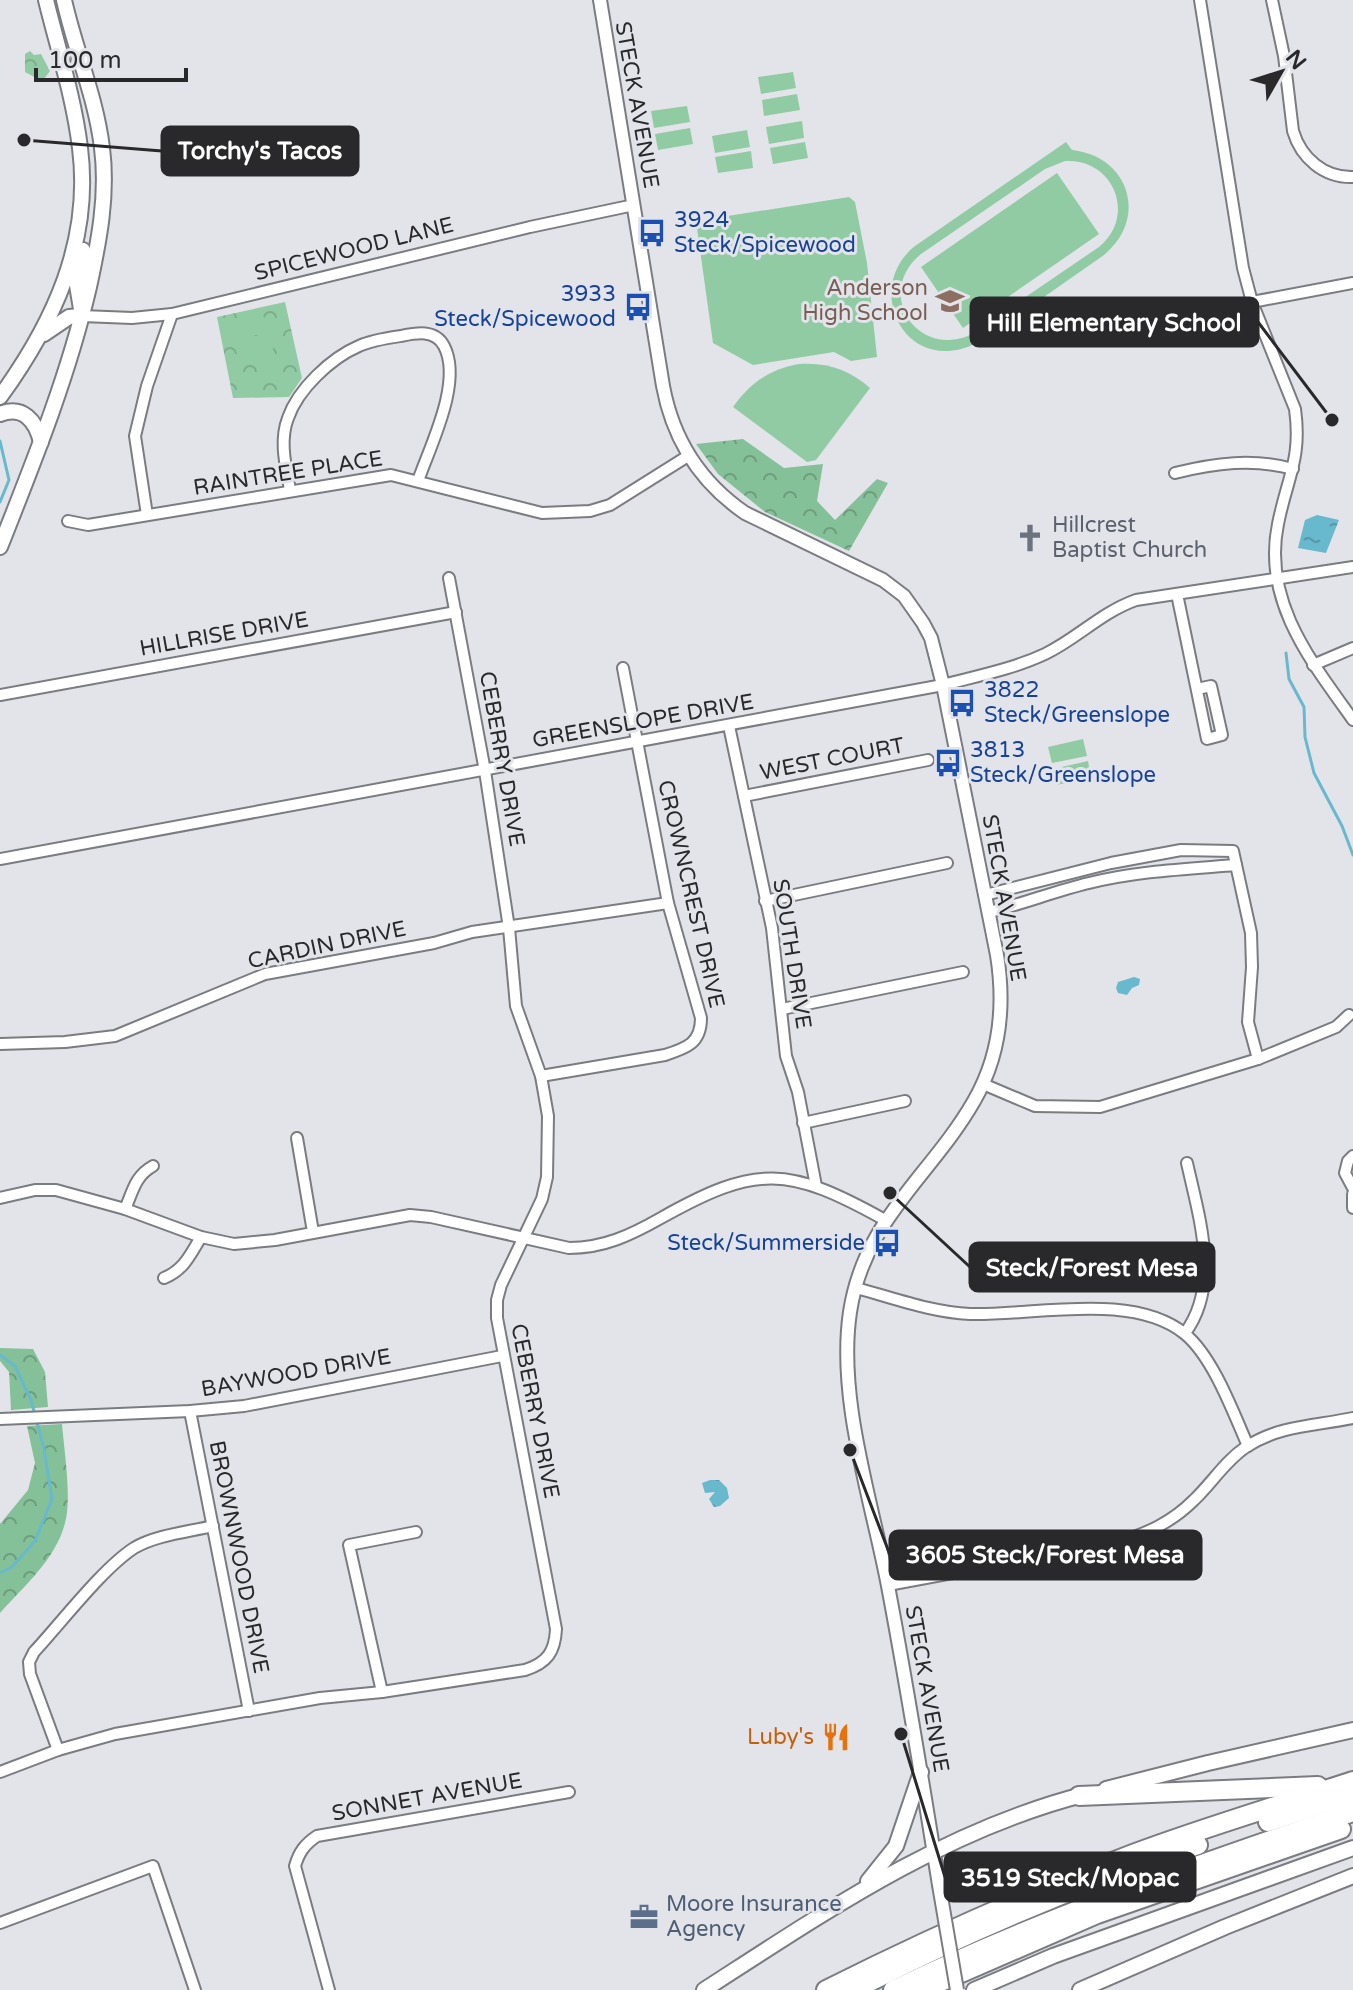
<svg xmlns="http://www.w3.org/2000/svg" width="1353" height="1990" font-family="'Varela Round',sans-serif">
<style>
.forest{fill:url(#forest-crowns)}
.park{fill:url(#park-crowns)}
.garden{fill:#90cba3;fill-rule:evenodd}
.water{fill:url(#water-ripples)}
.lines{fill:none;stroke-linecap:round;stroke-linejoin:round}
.stream{stroke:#68b8ce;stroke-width:3}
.minor-casing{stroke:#7b7c81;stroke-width:14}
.tertiary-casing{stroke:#7b7c81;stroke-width:16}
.secondary-casing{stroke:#7b7c81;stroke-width:18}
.motorway-casing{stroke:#7b7c81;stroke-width:22}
.minor{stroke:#fff;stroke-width:10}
.tertiary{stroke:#fff;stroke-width:12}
.secondary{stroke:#fff;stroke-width:14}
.motorway{stroke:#fff;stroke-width:18}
.tertiary-bridge-casing{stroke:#7b7c81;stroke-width:16;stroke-linecap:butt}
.tertiary-bridge{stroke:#fff;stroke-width:12}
.labels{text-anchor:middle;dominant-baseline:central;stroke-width:6;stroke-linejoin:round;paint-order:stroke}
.street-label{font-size:22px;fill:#29292b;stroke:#e3e4ea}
.transit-label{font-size:22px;fill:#164399;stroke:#e3e4ea;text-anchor:start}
.education-label{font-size:22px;fill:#785e54;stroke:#e3e4ea;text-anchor:end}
.worship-label{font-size:22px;fill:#5b616d;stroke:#e3e4ea;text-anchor:start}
.food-label{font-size:22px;fill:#c56008;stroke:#e3e4ea;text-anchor:end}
.service-label{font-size:22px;fill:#4e5e75;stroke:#e3e4ea;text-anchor:start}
.leader{fill:none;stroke:#29292b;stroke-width:3}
.callout-dot{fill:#29292b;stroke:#e3e4ea;stroke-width:3}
.callout{fill:#29292b;stroke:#29292b;stroke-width:3}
.callout-label{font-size:24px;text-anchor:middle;font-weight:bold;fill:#fff}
</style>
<defs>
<pattern id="forest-crowns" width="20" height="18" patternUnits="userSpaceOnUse" patternTransform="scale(2)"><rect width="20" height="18" fill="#85c198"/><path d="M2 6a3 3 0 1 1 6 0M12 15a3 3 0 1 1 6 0" fill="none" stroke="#6d9d7c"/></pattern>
<pattern id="park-crowns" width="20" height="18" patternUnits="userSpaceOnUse" patternTransform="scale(2)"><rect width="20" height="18" fill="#90cba3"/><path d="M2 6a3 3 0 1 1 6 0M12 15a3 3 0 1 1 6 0" fill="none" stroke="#7cae8c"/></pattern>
<pattern id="water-ripples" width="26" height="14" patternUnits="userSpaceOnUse" patternTransform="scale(2)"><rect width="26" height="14" fill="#68b8ce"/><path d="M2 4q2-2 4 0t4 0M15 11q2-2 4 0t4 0" fill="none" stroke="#5696a7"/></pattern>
</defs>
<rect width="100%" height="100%" fill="#e3e4ea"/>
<g class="forest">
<polygon points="743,439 784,468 823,464 817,501 835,520 877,479 888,483 849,551 765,512 718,474 696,444"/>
<polygon points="0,1348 33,1349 45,1372 48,1407 11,1410 9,1372 0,1361"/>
<path d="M62 1424C64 1450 72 1498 65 1523 56 1559 24 1586 0 1613V1524L28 1490 35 1463 27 1426Z"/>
</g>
<g class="park">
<polygon points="30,51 34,55 41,54 50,71 44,79 38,79 25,72 25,54"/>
<polygon points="285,302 302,378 289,397 233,398 217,317"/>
</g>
<g class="garden">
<polygon points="793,72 796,88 761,94 758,77"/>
<polygon points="797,94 800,110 764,116 762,100"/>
<polygon points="687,106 690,122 654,128 651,111"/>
<polygon points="802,121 804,138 769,144 766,127"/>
<polygon points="690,128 693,144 658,150 655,134"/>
<polygon points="747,130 750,147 715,153 712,136"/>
<polygon points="805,142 808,158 773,164 770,148"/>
<path d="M1066 142 1072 150C1129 156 1149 218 1104 255 1074 276 1044 297 1014 318 997 329 981 344 961 349 899 365 866 285 915 246ZM1065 161C1114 158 1137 216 1099 247L968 336C914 357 875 291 921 254L1045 169Z"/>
<polygon points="751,151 753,168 718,173 715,157"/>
<polygon points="1057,173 1099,234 963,328 921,267"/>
<polygon points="849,197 855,202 867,263 877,357 851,361 834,352 753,365 713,343 696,221"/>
<polygon points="264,316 268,332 233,341 229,325"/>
<polygon points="271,341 275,357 240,366 236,349"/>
<path d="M799 364C827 362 850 370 870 388L816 460 807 462 733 407C750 383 770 369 799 364Z"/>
<polygon points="1083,739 1087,756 1052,763 1048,747"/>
<polygon points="1088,761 1091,778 1056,785 1053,769"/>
</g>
<g class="water">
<polygon points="1317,515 1339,520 1326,553 1298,548 1305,520"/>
<polygon points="1134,977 1140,979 1139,985 1132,988 1127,995 1118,993 1116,988 1118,982"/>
<polygon points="710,1480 719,1480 727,1488 729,1498 720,1506 714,1507 709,1499 715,1492 705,1493 702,1483"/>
</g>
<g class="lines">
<g class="stream">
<polyline points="0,441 9,480 0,502"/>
<polyline points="1286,653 1289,679 1304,707 1305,737 1314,773 1342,826 1353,855"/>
<polyline points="0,1355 15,1366 31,1400 44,1449 52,1499 35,1541 12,1567 0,1573"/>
</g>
<defs>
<g id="minor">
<path d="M1200 0 1243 268 1252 302 1295 409C1302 459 1287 478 1278 524 1262 601 1311 661 1353 720"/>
<path d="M1272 0 1284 56 1293 131C1301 158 1324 178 1353 177"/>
<polyline points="1252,302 1353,283"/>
<polyline points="82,316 132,318 172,314 530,227 634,205"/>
<path d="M1175 473C1215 463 1253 458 1293 469"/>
<path d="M290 490C286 467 279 441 288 418 298 389 331 358 359 346 372 340 387 338 401 336 416 333 435 329 444 346 463 382 430 446 418 481"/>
<polyline points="147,515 135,436 147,386 172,314"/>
<polyline points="68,521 88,525 391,475 542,513 590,511 610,505 688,456"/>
<polyline points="1177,594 1207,739 1222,735 1211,686 1197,689"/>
<polyline points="1313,665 1353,648"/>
<polyline points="0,695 456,612"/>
<polyline points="729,726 772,928 786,1056 798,1092 816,1186"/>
<polyline points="744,796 928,760"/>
<path d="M0 859 943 685C977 676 1013 669 1045 654 1078 638 1100 613 1136 600L1353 567"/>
<polyline points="985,895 1111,863 1181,850 1233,851 1251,933 1252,967 1248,1022 1258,1059"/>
<polyline points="765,901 947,863"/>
<path d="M989 912C1023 904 1055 891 1089 883 1137 871 1187 869 1236 865"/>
<polyline points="782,1009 963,972"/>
<polyline points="0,1044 65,1042 115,1036 265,974 434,943 472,932 668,903"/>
<path d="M541 1076 665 1055C687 1048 701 1043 701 1018L668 903 623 668"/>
<polyline points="983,1084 1035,1106 1100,1107 1258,1059 1336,1027 1349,1015"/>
<polyline points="803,1123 905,1101"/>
<polyline points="297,1138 313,1232"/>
<polyline points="1353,1156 1348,1161 1345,1173 1353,1188"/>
<polyline points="1353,1194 1353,1208"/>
<path d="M0 1198 35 1190H56L125 1209 201 1237 234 1244 275 1240 410 1215 431 1217 569 1248C604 1248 631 1235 661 1218 757 1164 788 1166 885 1220"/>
<path d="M125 1209C133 1191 135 1176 153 1166"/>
<path d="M164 1278C184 1270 190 1255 201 1237"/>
<path d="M856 1288C894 1298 930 1312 970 1314 1033 1316 1133 1291 1185 1334 1213 1357 1233 1412 1248 1446"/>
<path d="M1185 1333C1221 1285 1199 1217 1187 1163"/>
<polyline points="190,1411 249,1711"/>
<polyline points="0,1419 190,1411 244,1406 502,1356"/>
<path d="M888 1585 1119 1542C1148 1533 1172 1522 1194 1500 1212 1483 1225 1461 1246 1447 1280 1425 1315 1426 1353 1418"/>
<polyline points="382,1692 349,1545 416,1532"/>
<path d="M58 1750 30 1674 29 1662 34 1652C61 1623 102 1569 134 1548 156 1535 188 1532 213 1526"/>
<path d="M0 1772 58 1750 115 1734 320 1698 382 1692 525 1670C547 1663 555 1652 556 1629L497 1318V1300L501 1285 542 1199 547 1177 548 1116 541 1076 516 1006 509 928 485 771 449 578"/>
<polyline points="0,1923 153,1866 195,1990"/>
<path d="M329 1990 295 1866C299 1852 305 1844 317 1836L569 1792"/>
</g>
<path id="tertiary" d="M600 0 663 386C673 440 700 482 745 513L883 580 904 596 923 623 931 638 943 685 997 955C1005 1005 1000 1056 974 1101 931 1176 864 1219 850 1312 837 1399 872 1501 888 1586 907 1686 923 1785 939 1885"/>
<g id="secondary">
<polyline points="81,309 77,285 83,250"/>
<polyline points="44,334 69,317 82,316"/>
<path d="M0 397C53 324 92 242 80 148 74 98 58 49 46 0"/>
<path d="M0 414C23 405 36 421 41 442"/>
<path d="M0 547C34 461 68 377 89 287 99 241 108 195 102 148 96 97 75 50 64 0"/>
<polyline points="1106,1789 1208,1763 1353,1730"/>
<polyline points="868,1881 896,1846 921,1772"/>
<path d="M704 1990C825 1912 944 1830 1086 1794"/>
<polyline points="974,1990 1053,1956 1353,1848"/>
<polyline points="1080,1990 1225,1927 1353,1876"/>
</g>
<g id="motorway">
<polyline points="1079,1796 1318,1786"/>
<polyline points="1268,1822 1353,1794"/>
<path d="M826 1990C926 1940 1028 1894 1133 1854 1205 1827 1280 1805 1353 1781"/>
<path d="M854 1990C964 1933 1081 1884 1198 1845"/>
<path d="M893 1990C1042 1918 1196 1865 1353 1812"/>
<polyline points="922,1990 1097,1914 1341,1829"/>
</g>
</defs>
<use href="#minor" class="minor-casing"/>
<use href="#tertiary" class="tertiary-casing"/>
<use href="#secondary" class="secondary-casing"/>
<use href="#motorway" class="motorway-casing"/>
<use href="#minor" class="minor"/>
<use href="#tertiary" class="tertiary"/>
<use href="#secondary" class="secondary"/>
<use href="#motorway" class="motorway"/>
<defs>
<polyline id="tertiary-bridge" points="939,1885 957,1990"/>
</defs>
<use href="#tertiary-bridge" class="tertiary-bridge-casing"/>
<use href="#tertiary-bridge" class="tertiary-bridge"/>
</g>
<defs>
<symbol id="bus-bare" viewBox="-9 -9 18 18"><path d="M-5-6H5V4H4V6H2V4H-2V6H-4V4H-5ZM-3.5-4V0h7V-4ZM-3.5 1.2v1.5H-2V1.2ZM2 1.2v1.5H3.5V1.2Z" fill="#1a4fb4" stroke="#e3e4ea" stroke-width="2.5" paint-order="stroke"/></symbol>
<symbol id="school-bare" viewBox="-9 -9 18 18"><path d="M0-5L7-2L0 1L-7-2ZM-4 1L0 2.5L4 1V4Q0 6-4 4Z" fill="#8d6e63" stroke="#e3e4ea" stroke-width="2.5" paint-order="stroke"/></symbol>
<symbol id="church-bare" viewBox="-9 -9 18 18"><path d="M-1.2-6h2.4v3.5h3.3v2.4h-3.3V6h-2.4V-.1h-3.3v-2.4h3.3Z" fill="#6b7280" stroke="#e3e4ea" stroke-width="2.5" paint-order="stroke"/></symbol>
<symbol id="restaurant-bare" viewBox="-9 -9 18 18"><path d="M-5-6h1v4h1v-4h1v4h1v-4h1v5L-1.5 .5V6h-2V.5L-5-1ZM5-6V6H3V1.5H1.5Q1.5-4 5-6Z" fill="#e8710a" stroke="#e3e4ea" stroke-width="2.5" paint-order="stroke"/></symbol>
<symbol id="office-bare" viewBox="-9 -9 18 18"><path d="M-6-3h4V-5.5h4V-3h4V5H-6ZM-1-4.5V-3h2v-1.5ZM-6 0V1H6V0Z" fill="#5c6f8a" stroke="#e3e4ea" stroke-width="2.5" paint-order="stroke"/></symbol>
</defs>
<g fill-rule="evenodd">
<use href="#bus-bare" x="632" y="213" width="40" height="40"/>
<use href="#school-bare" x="930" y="281" width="40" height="40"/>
<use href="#bus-bare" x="618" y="287" width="40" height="40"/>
<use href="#church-bare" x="1010" y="518" width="40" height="40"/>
<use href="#bus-bare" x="942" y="683" width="40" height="40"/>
<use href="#bus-bare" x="928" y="743" width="40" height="40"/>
<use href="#bus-bare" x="867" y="1223" width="40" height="40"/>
<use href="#restaurant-bare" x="816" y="1717" width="40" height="40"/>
<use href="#office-bare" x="624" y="1897" width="40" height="40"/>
</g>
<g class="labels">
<g class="street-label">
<text transform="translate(637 105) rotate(80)">STECK AVENUE</text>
<text transform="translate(354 249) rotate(-14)">SPICEWOOD LANE</text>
<text transform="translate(288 473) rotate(-9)">RAINTREE PLACE</text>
<text transform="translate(224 634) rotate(-10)">HILLRISE DRIVE</text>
<text transform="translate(643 721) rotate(-10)">GREENSLOPE DRIVE</text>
<text transform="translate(502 759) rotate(80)">CEBERRY DRIVE</text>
<text transform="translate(832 759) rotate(-11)">WEST COURT</text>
<text transform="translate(691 894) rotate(77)">CROWNCREST DRIVE</text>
<text transform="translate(1004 898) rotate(80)">STECK AVENUE</text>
<text transform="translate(327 945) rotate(-12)">CARDIN DRIVE</text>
<text transform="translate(792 954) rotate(81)">SOUTH DRIVE</text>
<text transform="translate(296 1373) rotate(-10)">BAYWOOD DRIVE</text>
<text transform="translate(535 1411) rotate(79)">CEBERRY DRIVE</text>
<text transform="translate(239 1557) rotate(79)">BROWNWOOD DRIVE</text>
<text transform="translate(927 1689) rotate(80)">STECK AVENUE</text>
<text transform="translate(427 1797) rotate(-10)">SONNET AVENUE</text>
</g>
<g class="transit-label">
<text x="674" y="220">3924<tspan x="674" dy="25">Steck/Spicewood</tspan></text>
<text x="616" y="294" text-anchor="end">3933<tspan x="616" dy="25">Steck/Spicewood</tspan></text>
<text x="984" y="690">3822<tspan x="984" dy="25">Steck/Greenslope</tspan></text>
<text x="970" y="750">3813<tspan x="970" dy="25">Steck/Greenslope</tspan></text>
<text x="865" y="1243" text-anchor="end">Steck/Summerside</text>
</g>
<g class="education-label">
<text x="928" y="288">Anderson<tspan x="928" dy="25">High School</tspan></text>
</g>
<g class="worship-label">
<text x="1052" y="525">Hillcrest<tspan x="1052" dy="25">Baptist Church</tspan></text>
</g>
<g class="food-label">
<text x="814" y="1737">Luby's</text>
</g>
<g class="service-label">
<text x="666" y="1904">Moore Insurance<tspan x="666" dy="25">Agency</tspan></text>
</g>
</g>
<path class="leader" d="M24 140L162 151M1332 420L1258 322M890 1193L970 1267M850 1450L890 1555M901 1734L945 1877"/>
<g class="callout-dot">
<circle cx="24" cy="140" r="8"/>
<circle cx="1332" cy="420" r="8"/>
<circle cx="890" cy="1193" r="8"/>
<circle cx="850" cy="1450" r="8"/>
<circle cx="901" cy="1734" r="8"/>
</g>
<g class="callout">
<rect x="162" y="127" width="196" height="48" rx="8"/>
<rect x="971" y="298" width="287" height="48" rx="8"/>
<rect x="970" y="1243" width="244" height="48" rx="8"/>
<rect x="890" y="1531" width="311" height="48" rx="8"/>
<rect x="945" y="1853" width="250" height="48" rx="8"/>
</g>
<g class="callout-label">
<text x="260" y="159">Torchy's Tacos</text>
<text x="1114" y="331">Hill Elementary School</text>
<text x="1092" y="1276">Steck/Forest Mesa</text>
<text x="1045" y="1563">3605 Steck/Forest Mesa</text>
<text x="1070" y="1886">3519 Steck/Mopac</text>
</g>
<g transform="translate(1281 72) rotate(51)" stroke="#e3e4ea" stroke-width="6" paint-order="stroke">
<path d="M0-6L14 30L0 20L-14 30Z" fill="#29292b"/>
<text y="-12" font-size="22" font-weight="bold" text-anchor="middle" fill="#29292b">N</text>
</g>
<path d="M36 68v12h150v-12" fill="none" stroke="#29292b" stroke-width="4"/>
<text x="48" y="68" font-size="24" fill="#29292b" stroke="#e3e4ea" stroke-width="6" paint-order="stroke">100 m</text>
</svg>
